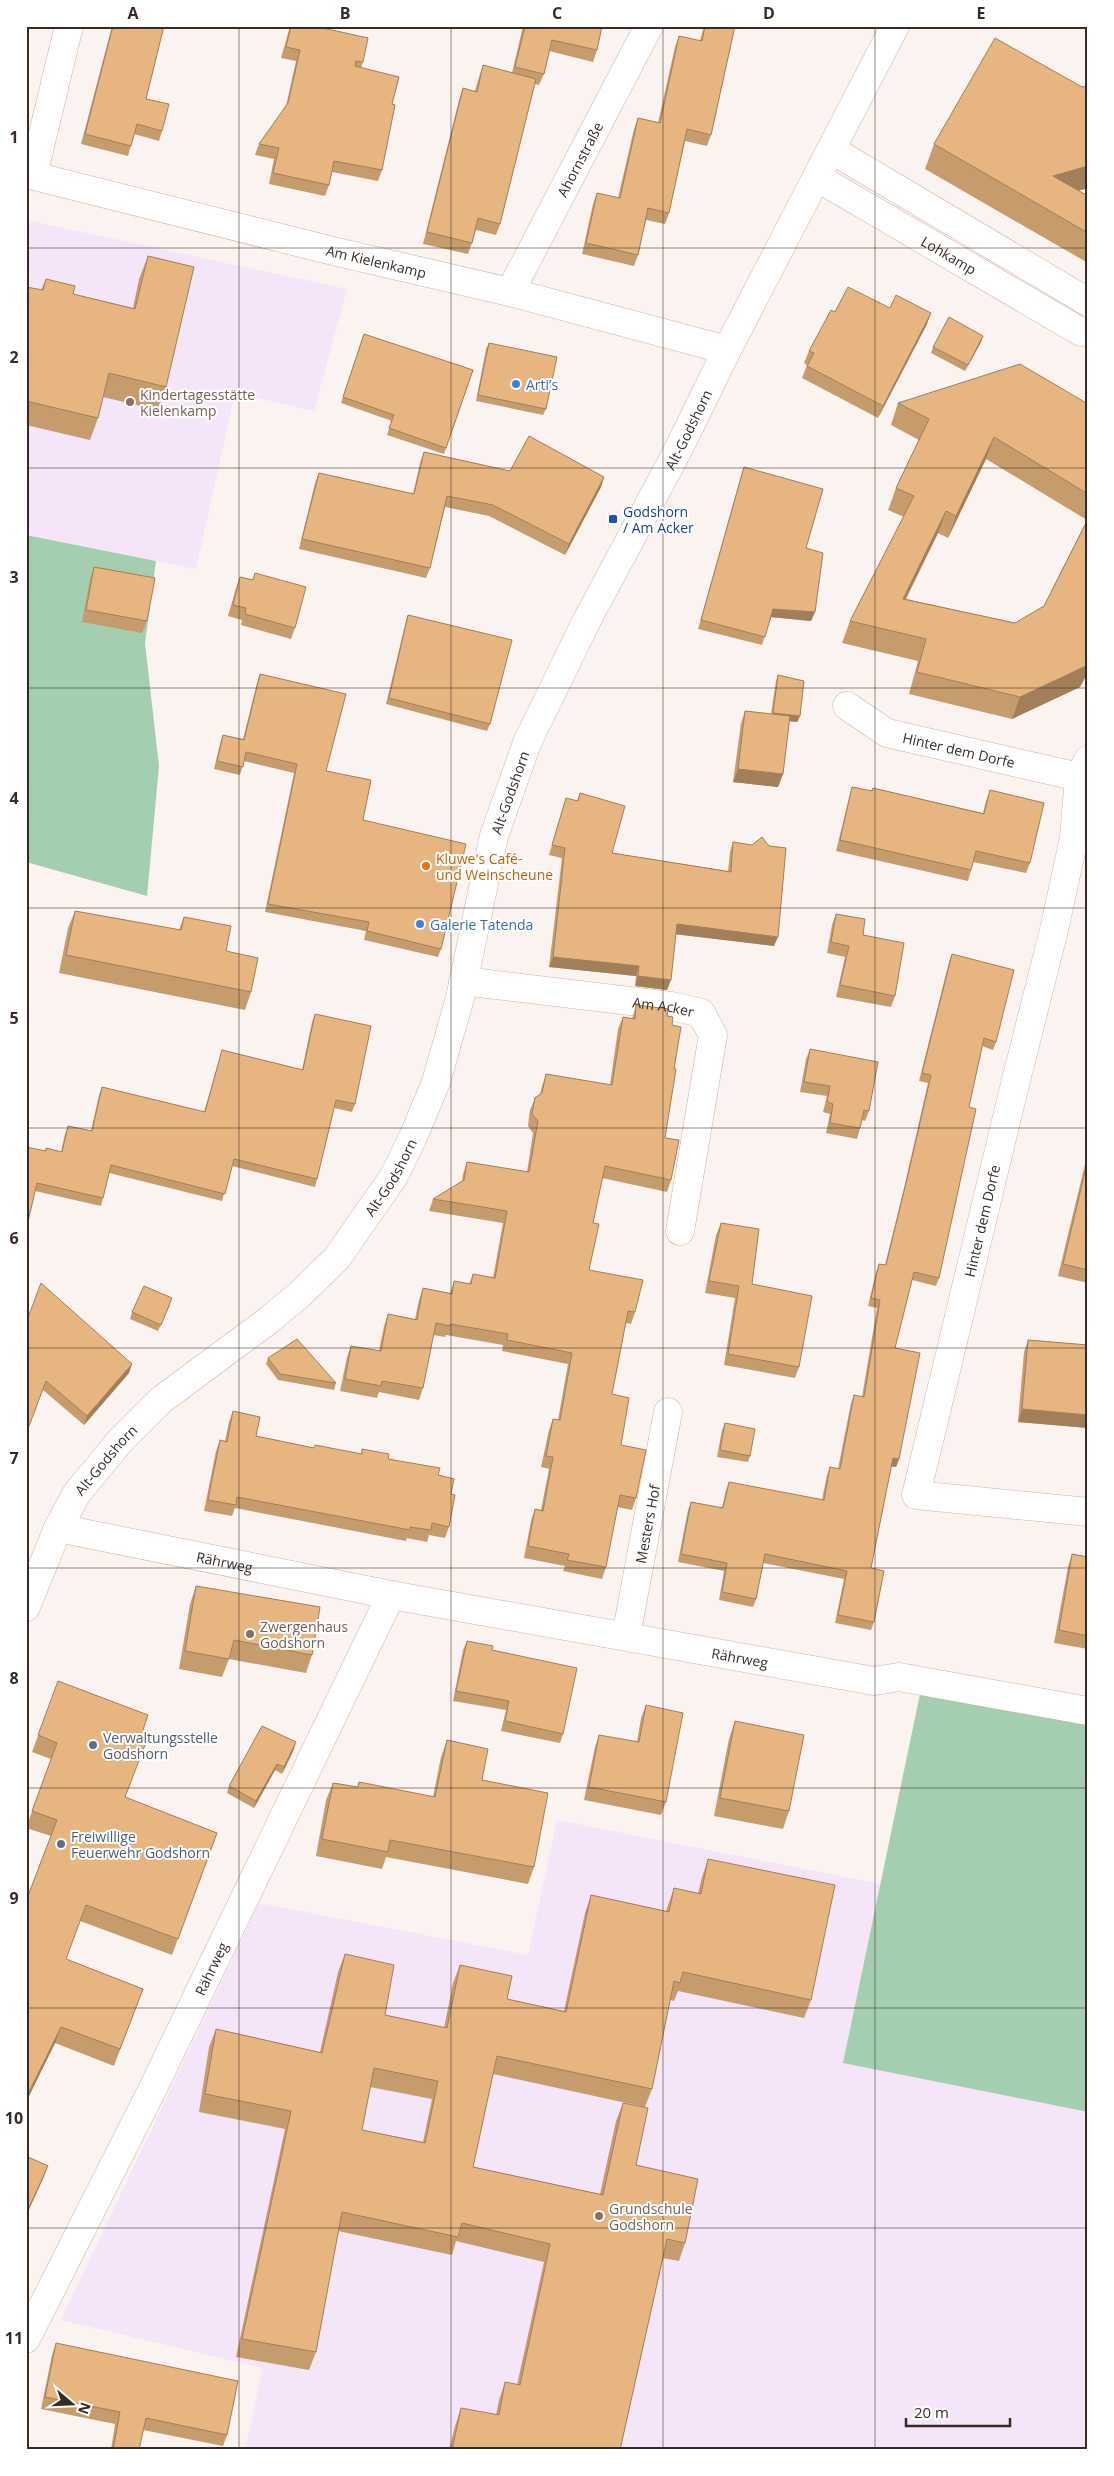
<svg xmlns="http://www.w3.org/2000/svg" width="1114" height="2476" font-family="'Open Sans',sans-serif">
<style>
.education{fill:#f4e5f8}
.green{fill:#a3cfb0}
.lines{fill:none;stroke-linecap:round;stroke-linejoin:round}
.street-casing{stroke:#d3b1a1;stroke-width:29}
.street{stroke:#fff;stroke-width:28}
.wall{fill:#c79c6d;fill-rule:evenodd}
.shaded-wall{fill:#a27f59}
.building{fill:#e7b57f;stroke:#a27f59;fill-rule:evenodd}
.grid{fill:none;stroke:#382b25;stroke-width:1;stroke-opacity:0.55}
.shop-dot{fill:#3f7fe0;stroke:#fff;stroke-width:2}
.education-dot{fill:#8d6e63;stroke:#fff;stroke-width:2}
.transit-dot{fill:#1a4fb4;stroke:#fff;stroke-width:2}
.food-dot{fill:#e8710a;stroke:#fff;stroke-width:2}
.service-dot{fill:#5c6f8a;stroke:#fff;stroke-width:2}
.labels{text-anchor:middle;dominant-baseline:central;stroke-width:4;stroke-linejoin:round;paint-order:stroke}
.street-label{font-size:14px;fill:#382b25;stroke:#fff}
.shop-label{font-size:14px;fill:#366cbe;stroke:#fff;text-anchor:start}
.education-label{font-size:14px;fill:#785e54;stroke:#fff;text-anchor:start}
.transit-label{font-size:14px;fill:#164399;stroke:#fff;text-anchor:start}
.food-label{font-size:14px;fill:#c56008;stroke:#fff;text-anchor:start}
.service-label{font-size:14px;fill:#4e5e75;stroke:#fff;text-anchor:start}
.neatline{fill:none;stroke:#382b25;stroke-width:2}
.grid-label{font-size:16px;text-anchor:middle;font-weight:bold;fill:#382b25}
</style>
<rect width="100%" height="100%" fill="#fbf3f0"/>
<g class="education">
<polygon points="26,220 347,289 314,411 235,393 196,569 26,535"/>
<polygon points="557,1820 881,1884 843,2063 1088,2112 1088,2450 245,2450 263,2368 61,2320 259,1903 528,1955"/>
</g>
<g class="green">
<polygon points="26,535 156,561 145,643 159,766 147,896 26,862"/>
<polygon points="925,1670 1088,1700 1088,2112 843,2063"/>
</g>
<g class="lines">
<defs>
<g id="street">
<polyline points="832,150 1088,302"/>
<path id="s1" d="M26 174 333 251 510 292 727 350"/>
<polyline points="33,175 69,26"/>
<path id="s2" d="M818 178 1081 332"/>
<path id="s3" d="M510 292 649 26"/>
<path id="s4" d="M847 706 887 733 1079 777"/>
<polyline points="1088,760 1079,777 1074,838 1054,930 1015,1084 916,1495 1088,1512"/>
<path id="s5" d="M463 981 671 1006 701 1013 713 1035 680 1231"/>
<path id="s6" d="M58 1528 391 1595 874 1681 899 1677 1088 1711"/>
<path id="s7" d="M26 1607 58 1528 77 1493 120 1441 161 1400 269 1320 300 1294 337 1258 394 1176 414 1135 436 1082 460 998 494 836 527 743 586 622 677 452 727 350 895 26"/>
<path id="s8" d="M626 1636 668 1412"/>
<path id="s9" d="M26 2339 153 2088 391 1595"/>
</g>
</defs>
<use href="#street" class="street-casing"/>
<use href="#street" class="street"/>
</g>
<g class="wall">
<polygon points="112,26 164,26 146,99 162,131 159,141 134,134 128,156 81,144"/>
<polygon points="290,26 314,26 363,62 361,68 392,104 382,170 378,181 332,172 329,185 325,196 269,184 274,159 255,155 259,144 286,106 296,61 281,58"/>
<polygon points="523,26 602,26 597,50 593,62 549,51 544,74 539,85 535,84 500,224 496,235 476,230 472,243 468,254 423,244 459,100 463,88 475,91 479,77 483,65 512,73"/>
<polygon points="704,26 735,26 711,135 707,146 685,141 669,213 665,224 646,220 638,255 634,266 582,254 593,204 597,193 618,198 634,129 638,118 658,123 675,47 679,36 700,41"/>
<polygon points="1088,86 1088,188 1078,191 1088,196 1088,263 925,169 934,144 1082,87"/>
<polygon points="148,256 166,387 158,410 103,397 98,418 90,440 26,425 26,287 41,290 46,279 73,294 133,308 139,279"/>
<polygon points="890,308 931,313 926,326 878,418 802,378 807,365 804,363 809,351 835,312"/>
<polygon points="364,334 473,370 444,454 387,435 392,421 341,403"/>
<polygon points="983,336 981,342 965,371 931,353 933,347"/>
<polygon points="489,343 546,409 543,415 476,401 486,349"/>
<path d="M898 403 1088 404V672L1080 687 1012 719 909 694 918 661 842 643 850 621 904 517 888 510 896 488 919 440 891 425ZM986 459 1087 520 1044 606 1015 623 906 599 938 533 948 538Z"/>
<polygon points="424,452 510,471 604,477 601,487 565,555 489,516 445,507 430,568 426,578 299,549 315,483 319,473 413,494 420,463"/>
<polygon points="744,467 806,548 815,612 811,621 771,617 762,645 698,629 741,476"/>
<polygon points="94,567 147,621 142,633 82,622 90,579"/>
<polygon points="255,573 295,628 291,639 241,625 242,620 228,616 236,588 240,577 253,580"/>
<polygon points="408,615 490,724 487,731 386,704 406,621"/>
<polygon points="260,674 326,771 363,820 441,949 438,957 364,940 366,931 265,912 294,773 244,761 240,775 214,769 220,744 223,735 243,739 257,683"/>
<polygon points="778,675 800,716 797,722 789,721 783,774 778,787 733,782 741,723 745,711 771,714 776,681"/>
<polygon points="852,787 871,791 873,788 983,813 986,801 990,790 1030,863 1026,873 973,862 971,870 968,881 836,851 849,798"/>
<polygon points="580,793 612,853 728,871 730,852 733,842 774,946 676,934 667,990 635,986 636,976 549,967 562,858 549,855 566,798 577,801"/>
<polygon points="75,911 179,930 184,917 226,951 251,992 245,1010 59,973 68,928"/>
<polygon points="836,914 863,935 895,996 891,1007 836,997 845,957 827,953 832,925"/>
<polygon points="952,954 996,1042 993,1050 982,1046 969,1107 939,1278 936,1286 912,1280 895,1348 899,1459 896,1467 891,1466 871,1568 874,1622 871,1630 835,1623 844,1579 763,1563 756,1599 753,1607 719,1600 724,1571 678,1562 688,1510 691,1502 722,1508 726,1490 729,1482 822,1500 827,1475 830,1467 838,1469 851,1403 854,1395 862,1397 877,1308 868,1306 876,1272 879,1264 885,1265 904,1188 928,1083 919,1081 949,962"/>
<polygon points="636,1005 667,1016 672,1025 674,1069 665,1138 671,1180 667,1192 602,1178 593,1223 589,1270 635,1312 631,1324 626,1323 612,1394 621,1445 636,1498 632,1510 617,1507 606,1567 602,1579 563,1571 565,1566 524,1558 531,1521 535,1509 541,1510 549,1469 541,1467 549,1430 553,1419 558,1420 568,1364 502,1351 503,1345 446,1335 445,1337 433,1335 423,1388 419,1400 379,1392 377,1398 340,1391 347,1357 351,1346 379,1351 384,1326 388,1314 415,1319 419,1300 423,1288 450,1293 454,1281 469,1284 473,1274 493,1278 503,1223 429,1211 433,1199 462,1182 463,1174 467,1162 527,1172 533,1133 528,1126 530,1110 535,1098 540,1094 542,1086 546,1074 610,1085 618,1029 623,1017 632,1019"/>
<polygon points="315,1014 355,1104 352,1112 334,1108 317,1179 315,1187 232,1166 222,1201 109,1173 103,1198 101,1206 35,1191 46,1148 61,1152 65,1134 68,1126 91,1131 99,1095 102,1087 204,1112 222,1050 302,1070 312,1022"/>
<polygon points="810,1049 869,1111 865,1121 862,1120 860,1128 857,1139 826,1133 830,1114 823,1112 827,1096 800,1092 806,1059"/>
<polygon points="1088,1152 1088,1283 1058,1276"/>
<polygon points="721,1223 752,1284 799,1367 795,1378 724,1365 735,1298 705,1293 716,1235"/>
<polygon points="170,1305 158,1331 130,1319 132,1312"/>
<polygon points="26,1323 129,1373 84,1425 43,1390"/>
<polygon points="1028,1340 1088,1345 1088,1428 1018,1422 1024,1352"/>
<polygon points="268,1358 336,1383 334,1390 278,1380 266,1364"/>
<polygon points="233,1411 256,1436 314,1448 361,1454 362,1449 388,1459 438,1475 451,1494 449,1527 445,1538 429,1535 427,1542 407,1538 406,1541 235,1508 232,1516 204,1511 216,1451 220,1440 225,1441 229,1422"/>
<polygon points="725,1423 750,1456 748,1462 717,1457 722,1430"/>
<polygon points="1072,1554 1088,1557 1088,1649 1054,1643 1068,1567"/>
<polygon points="196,1586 312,1655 306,1673 229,1659 222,1677 179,1669 190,1604"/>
<polygon points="467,1641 492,1650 563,1734 560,1743 501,1731 506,1710 453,1701 463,1650"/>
<polygon points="58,1681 143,1730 125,1798 217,1833 172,1955 80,1921 66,1959 143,1989 114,2066 55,2043 26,2102 26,1901 51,1836 26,1828 51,1759 32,1752"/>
<polygon points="646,1705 666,1802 661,1815 584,1800 595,1747 599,1735 637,1742 641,1718"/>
<polygon points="735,1721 789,1811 783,1829 714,1816 729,1739"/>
<polygon points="447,1740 482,1780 534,1867 528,1884 386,1857 382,1869 316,1856 326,1800 333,1783 357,1787 359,1782 433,1797 441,1757"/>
<polygon points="294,1749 282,1774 275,1770 254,1808 227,1793 229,1786"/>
<path d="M708 1859 811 2000 804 2018 678 1991 674 2001 670 2000 652 2089 645 2107 493 2074 473 2167 600 2194 616 2121 623 2103 636 2165 685 2243 679 2261 663 2258 620 2450H449L455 2426 461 2408 496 2415 499 2400 505 2382 517 2385 544 2262 456 2241 452 2255 338 2231 316 2352 309 2370 236 2357 285 2129 199 2112 209 2047 216 2029 320 2052 338 1972 345 1954 385 2015 444 2028 453 1983 460 1965 507 1999 564 2011 585 1913 591 1895 666 1911 674 1888 698 1893 702 1877ZM370 2087 432 2099 423 2142 362 2130Z"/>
<polygon points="56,2343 227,2435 223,2446 143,2430 139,2450 111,2450 115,2424 41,2409 52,2355"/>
</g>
<g class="shaded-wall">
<polygon points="1088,166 1088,188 1044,200 1053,176"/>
<polygon points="931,313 926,326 878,418 883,406"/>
<polygon points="983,336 981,342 965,371 968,365"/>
<polygon points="994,437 986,459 948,538 956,516"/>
<polygon points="604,477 601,487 565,555 569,544"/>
<polygon points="946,511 938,533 895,620 903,599"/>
<polygon points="773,609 815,612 811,621 770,617"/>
<polygon points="1088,665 1088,672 1080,687 1012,719 1020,697"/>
<polygon points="773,713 800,716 797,722 771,719"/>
<polygon points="738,769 783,774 778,787 733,782"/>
<polygon points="677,924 778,937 774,946 673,934"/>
<polygon points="553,957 639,966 636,976 549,967"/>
<polygon points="638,976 671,980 667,990 635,986"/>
<polygon points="132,1364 129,1373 84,1425 87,1416"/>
<polygon points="1022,1409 1088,1415 1088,1428 1018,1422"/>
<polygon points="893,1458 899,1459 896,1467 890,1466"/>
<polygon points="296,1742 294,1749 282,1774 284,1767"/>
<polygon points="277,1764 275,1770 254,1808 256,1801"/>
<polygon points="61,2027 55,2043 26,2102 26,2098"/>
<polygon points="48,2166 43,2179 26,2216 26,2214"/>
</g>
<g class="building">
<polygon points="113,26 164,26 146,99 169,104 162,131 137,124 131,146 85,134"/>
<polygon points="291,26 314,26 368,38 363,62 356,61 355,66 399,77 392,104 395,105 382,170 334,161 329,185 273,173 279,148 259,144 288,103 300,50 286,47"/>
<polygon points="525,26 602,26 597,50 552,40 544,74 515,67"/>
<polygon points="705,26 735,26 711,135 687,129 669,213 648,208 638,255 586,243 597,193 620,198 638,118 660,123 679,36 702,41"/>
<polygon points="995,38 1082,87 1088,86 1088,166 1053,176 1088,196 1088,233 934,144"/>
<polygon points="483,65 536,79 500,224 478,218 472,243 427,232 463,88 477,92"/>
<polygon points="148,256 194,267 166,387 109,373 98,418 26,401 26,287 43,290 46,279 75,286 73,294 135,309"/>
<polygon points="848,287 890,308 896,295 931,313 883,406 807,366 814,353 809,351 831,310 835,312"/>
<polygon points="949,317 983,336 968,365 933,347"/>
<polygon points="364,334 473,370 446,448 389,428 394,415 343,397"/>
<polygon points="489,343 557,357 546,409 478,395"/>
<polygon points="1020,364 1088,404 1088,494 994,437 956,516 946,511 903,599 1015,623 1044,606 1088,519 1088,665 1020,697 917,672 926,639 850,621 914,496 896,488 929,419 898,403"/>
<polygon points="529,436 604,477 569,544 493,505 447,496 430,568 302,539 319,473 414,494 424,452 510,471"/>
<polygon points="744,467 823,489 806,548 823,553 815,612 773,609 765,637 701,620"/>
<polygon points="94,567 155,578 147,621 86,610"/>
<polygon points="255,573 306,587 295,628 245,614 246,608 233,605 240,577 253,580"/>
<polygon points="408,615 512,640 490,724 389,698"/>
<polygon points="260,674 346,694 326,771 371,780 363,820 466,844 441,949 367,931 369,922 268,904 297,764 246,752 243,767 217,761 223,735 244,740"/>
<polygon points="778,675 804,681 800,716 773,713"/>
<polygon points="745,711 790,716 783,774 738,769"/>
<polygon points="852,787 872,791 873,788 984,814 990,790 1044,803 1030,863 976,851 971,870 840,840"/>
<polygon points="580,793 625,806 612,853 731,872 733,842 752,845 762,837 769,846 786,848 778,937 677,924 671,980 638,976 639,966 553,957 565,848 552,845 566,798 578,801"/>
<polygon points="75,911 181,930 184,917 231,926 226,951 258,958 251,992 66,955"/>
<polygon points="836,914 865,919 863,935 904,943 895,996 840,985 849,946 831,942"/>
<polygon points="952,954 1014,970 996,1042 984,1038 969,1107 976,1109 939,1278 914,1272 895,1348 920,1353 899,1459 893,1458 871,1568 884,1571 874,1622 838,1615 847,1571 765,1554 756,1599 722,1592 727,1563 681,1554 691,1502 723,1508 729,1482 824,1500 830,1467 840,1469 854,1395 864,1397 880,1300 871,1298 879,1264 886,1265 907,1179 931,1075 922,1073"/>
<polygon points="636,1005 668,1009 667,1016 673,1017 672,1025 681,1027 674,1069 676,1069 665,1138 679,1140 671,1180 605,1166 593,1223 599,1224 589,1270 643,1280 635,1312 628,1311 612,1394 629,1398 621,1445 646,1450 636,1498 620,1495 606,1567 567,1560 569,1554 528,1546 535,1509 543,1511 553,1457 546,1456 553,1419 560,1420 572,1353 507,1340 508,1334 450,1324 450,1326 436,1323 423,1388 382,1381 381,1386 345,1379 351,1346 381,1351 388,1314 417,1320 423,1288 452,1294 454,1281 471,1284 473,1274 495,1278 507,1211 433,1199 464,1180 467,1162 529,1172 538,1121 532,1114 535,1098 542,1093 546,1074 612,1085 623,1017 635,1019"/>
<polygon points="315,1014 371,1026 355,1104 336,1100 317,1179 234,1159 225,1194 111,1165 103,1198 37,1183 26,1230 26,1147 46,1151 46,1148 62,1152 68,1126 92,1131 102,1087 205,1112 222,1050 303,1070"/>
<polygon points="810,1049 878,1062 869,1111 864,1110 860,1128 830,1123 833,1104 827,1102 830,1086 804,1082"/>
<polygon points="1088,1159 1088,1270 1063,1264"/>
<polygon points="721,1223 759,1229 752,1284 812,1296 799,1367 728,1354 739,1286 709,1281"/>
<polygon points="41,1283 132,1364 87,1416 46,1381 26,1434 26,1323"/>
<polygon points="144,1286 172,1298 161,1325 132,1312"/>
<polygon points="297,1339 336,1383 280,1374 268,1358"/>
<polygon points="1028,1340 1088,1345 1088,1415 1022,1409"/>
<polygon points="233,1411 260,1417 256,1436 314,1448 315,1445 362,1454 362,1449 389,1454 388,1459 440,1468 438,1475 454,1479 451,1494 455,1495 449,1527 432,1523 431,1530 410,1527 410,1530 237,1497 236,1505 208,1500 220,1440 227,1442"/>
<polygon points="725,1423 755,1429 750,1456 720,1450"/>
<polygon points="1072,1554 1088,1557 1088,1636 1059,1630"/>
<polygon points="196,1586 320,1607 312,1655 234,1640 229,1659 185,1651"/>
<polygon points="467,1641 493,1646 492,1650 577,1668 563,1734 505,1721 509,1701 456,1691"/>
<polygon points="58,1681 148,1715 143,1730 150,1732 125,1797 217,1833 178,1939 86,1905 66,1959 143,1989 120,2049 61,2027 26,2098 26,1901 57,1820 32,1811 57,1743 38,1735"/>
<polygon points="646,1705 683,1713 666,1802 589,1787 599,1735 639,1742"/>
<polygon points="735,1721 804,1735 789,1811 720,1798"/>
<polygon points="262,1726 296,1742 284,1767 277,1764 256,1801 229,1786"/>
<polygon points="447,1740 488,1749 482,1780 548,1793 534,1867 390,1840 388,1852 322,1839 333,1783 358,1787 359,1782 435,1797"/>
<path d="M708 1859 835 1885 811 2000 683 1972 680 1983 674 1981 652 2089 497 2056 473 2167 603 2195 623 2103 648 2108 636 2165 698 2179 685 2243 667 2239 620 2450H452L461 2408 499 2415 505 2382 520 2385 550 2244 462 2223 458 2237 342 2212 316 2352 242 2339 291 2111 205 2094 216 2029 322 2053 345 1954 394 1965 385 2015 447 2028 460 1965 512 1976 507 1999 566 2012 591 1895 669 1912 674 1888 701 1894ZM374 2068 438 2081 425 2143 362 2130Z"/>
<polygon points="26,2156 48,2166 26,2214"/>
<polygon points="56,2343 238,2381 227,2435 146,2418 139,2450 113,2450 120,2412 45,2397"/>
</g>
<path class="grid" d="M239 26V2450M451 26V2450M663 26V2450M875 26V2450M26 248H1088M26 468H1088M26 688H1088M26 908H1088M26 1128H1088M26 1348H1088M26 1568H1088M26 1788H1088M26 2008H1088M26 2228H1088"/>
<g class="shop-dot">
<circle cx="516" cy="384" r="5"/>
<circle cx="420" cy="924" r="5"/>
</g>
<g class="education-dot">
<circle cx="130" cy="402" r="5"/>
<circle cx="250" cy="1634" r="5"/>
<circle cx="599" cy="2216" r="5"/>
</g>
<rect class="transit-dot" x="608" y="514" width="10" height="10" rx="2.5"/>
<circle class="food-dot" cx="426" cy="866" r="5"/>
<g class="service-dot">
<circle cx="93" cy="1745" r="5"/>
<circle cx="61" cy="1844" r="5"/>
</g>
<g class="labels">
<g class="street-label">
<text stroke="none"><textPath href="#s3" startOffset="150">Ahornstraße</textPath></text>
<text stroke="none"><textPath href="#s2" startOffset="152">Lohkamp</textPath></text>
<text stroke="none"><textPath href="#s1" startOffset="361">Am Kielenkamp</textPath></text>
<text stroke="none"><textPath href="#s7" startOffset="1384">Alt-Godshorn</textPath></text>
<text stroke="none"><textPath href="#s4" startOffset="122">Hinter dem Dorfe</textPath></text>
<text stroke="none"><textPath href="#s7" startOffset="979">Alt-Godshorn</textPath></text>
<text stroke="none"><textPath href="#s5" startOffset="202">Am Acker</textPath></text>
<text stroke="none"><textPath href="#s7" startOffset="574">Alt-Godshorn</textPath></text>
<text transform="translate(982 1221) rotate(-77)">Hinter dem Dorfe</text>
<text stroke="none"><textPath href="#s7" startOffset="169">Alt-Godshorn</textPath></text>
<text stroke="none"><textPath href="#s8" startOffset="114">Mesters Hof</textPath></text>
<text stroke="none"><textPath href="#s6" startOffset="170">Rährweg</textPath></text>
<text stroke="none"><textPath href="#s6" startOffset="694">Rährweg</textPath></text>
<text stroke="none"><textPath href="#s9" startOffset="414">Rährweg</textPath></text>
</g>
<g class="shop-label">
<text x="526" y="384">Arti’s</text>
<text x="430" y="924">Galerie Tatenda</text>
</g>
<g class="education-label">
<text x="140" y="394">Kindertagesstätte<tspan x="140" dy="16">Kielenkamp</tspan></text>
<text x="260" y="1626">Zwergenhaus<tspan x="260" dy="16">Godshorn</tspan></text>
<text x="609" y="2208">Grundschule<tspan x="609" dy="16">Godshorn</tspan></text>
</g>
<g class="transit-label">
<text x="623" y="511">Godshorn<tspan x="623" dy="16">/ Am Acker</tspan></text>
</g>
<g class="food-label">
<text x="436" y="858">Kluwe's Café-<tspan x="436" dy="16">und Weinscheune</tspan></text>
</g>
<g class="service-label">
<text x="103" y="1737">Verwaltungsstelle<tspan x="103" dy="16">Godshorn</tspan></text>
<text x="71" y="1836">Freiwillige<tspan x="71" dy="16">Feuerwehr Godshorn</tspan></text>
</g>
</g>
<rect width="1114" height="2476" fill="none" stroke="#ffffff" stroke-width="55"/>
<g transform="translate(72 2404) rotate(109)" stroke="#ffffff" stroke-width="4" paint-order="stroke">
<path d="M0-4L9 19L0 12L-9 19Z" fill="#382b25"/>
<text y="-8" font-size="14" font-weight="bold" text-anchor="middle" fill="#382b25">N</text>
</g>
<path d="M906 2418v8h104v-8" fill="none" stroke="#382b25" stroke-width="2.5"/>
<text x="914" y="2418" font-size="15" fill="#382b25" stroke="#ffffff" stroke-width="4" paint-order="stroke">20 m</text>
<rect x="28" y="28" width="1058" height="2420" class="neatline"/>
<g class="grid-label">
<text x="133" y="19">A</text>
<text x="345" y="19">B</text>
<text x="557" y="19">C</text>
<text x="769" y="19">D</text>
<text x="981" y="19">E</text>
<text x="14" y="143">1</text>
<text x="14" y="363">2</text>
<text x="14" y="583">3</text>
<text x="14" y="804">4</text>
<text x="14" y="1024">5</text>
<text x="14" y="1244">6</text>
<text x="14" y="1464">7</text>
<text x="14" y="1684">8</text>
<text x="14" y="1904">9</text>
<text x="14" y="2124">10</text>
<text x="14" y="2344">11</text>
</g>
</svg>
